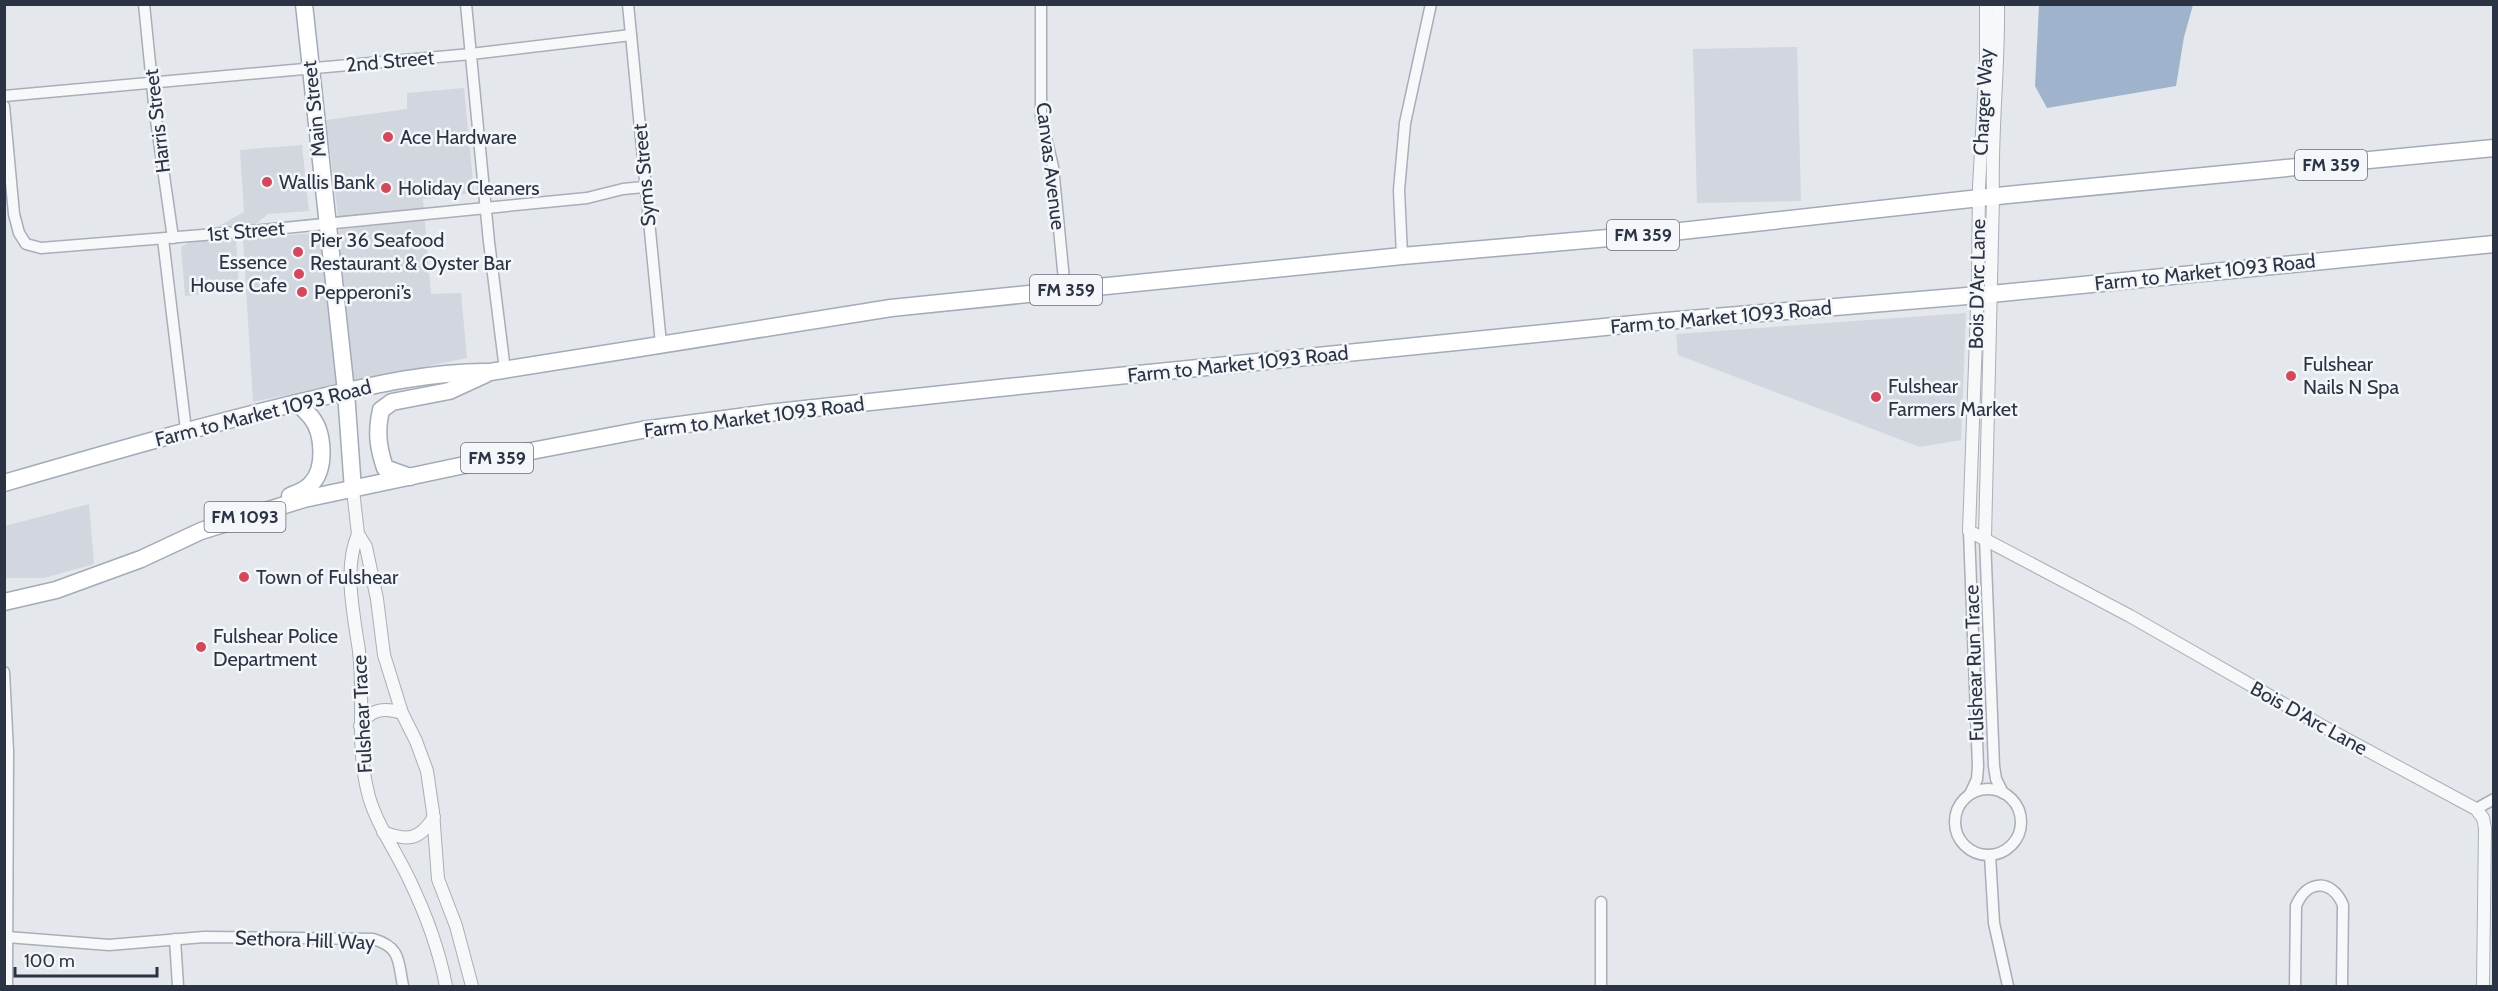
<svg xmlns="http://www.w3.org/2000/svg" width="2498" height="991" font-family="Cabin,sans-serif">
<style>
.built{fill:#d2d6de}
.water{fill:#9fb4cc}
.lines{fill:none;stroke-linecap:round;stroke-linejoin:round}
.minor-casing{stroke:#a9aeb7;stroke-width:13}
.tertiary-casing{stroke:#a9aeb7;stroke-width:14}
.primary-casing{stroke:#a3abb8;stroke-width:19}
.minor{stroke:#f7f8fa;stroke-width:10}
.tertiary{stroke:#f7f8fa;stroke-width:12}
.primary{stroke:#fff;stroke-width:16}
.poi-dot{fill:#d1495b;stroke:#f4f6f9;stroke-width:2}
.labels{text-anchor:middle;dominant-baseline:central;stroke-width:5;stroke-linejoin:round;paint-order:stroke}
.shield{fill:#f4f6f9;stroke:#676e7b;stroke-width:1.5}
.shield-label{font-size:18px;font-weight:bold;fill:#2b3445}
.street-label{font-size:20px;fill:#2b3445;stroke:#f4f6f9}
.poi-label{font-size:20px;fill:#2b3445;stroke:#f4f6f9;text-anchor:start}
</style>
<rect width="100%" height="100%" fill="#e4e7ec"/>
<g class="built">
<polygon points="1797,47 1801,201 1697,203 1693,49"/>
<polygon points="464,88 474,193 423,199 431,294 461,293 467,358 253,402 243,239 340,231 326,120 407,109 407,93"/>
<polygon points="302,145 309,211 268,214 236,240 239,290 185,296 181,247 244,212 240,150"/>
<polygon points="1966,313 1961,440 1920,447 1678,355 1676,334"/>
<polygon points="89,504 94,564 44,578 5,578 5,526"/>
</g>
<polygon class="water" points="2039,5 2193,5 2184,37 2176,86 2047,108 2035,86"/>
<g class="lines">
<defs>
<g id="minor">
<polyline points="144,4 155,113 173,238"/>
<polyline points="466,4 489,242 505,370"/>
<polyline points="628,4 661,344"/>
<polyline points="1041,4 1041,116 1053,167 1065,290"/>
<polyline points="4,96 471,54 631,35"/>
<polyline points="4,106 14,214 19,233 26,244 41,248 253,231 587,198 623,189 644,187"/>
<polyline points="163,239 186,430"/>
<polyline points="1402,256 1399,190 1405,123 1431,4"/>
<polyline points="1969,531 1978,766 1977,779 1970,794"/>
<polyline points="1985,538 1994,766 1996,779 2003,793"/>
<polyline points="4,672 8,751 7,986"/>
<circle cx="1988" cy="822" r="33"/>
<polyline points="2476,809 2494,799"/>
<polyline points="1990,855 1994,923 2008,986"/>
<polyline points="1601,902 1601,986"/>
<path d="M7 937 109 945 204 937 373 939C401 947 398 961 403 986"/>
<polyline points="175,939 178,986"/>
<path d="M2295 986 2296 906C2307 879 2332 879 2343 905L2342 986"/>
</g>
<g id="tertiary">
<polyline points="1986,4 1986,62 1979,187 1978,282 1969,531 2130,616 2324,727 2476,809 2483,818 2485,828 2483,986"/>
<polyline points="353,490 358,534 366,547 377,599 384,655 402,713 416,741 427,771 433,812 438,879 456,926 472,986"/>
<path d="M358 534C343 569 354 615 359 651 365 702 355 746 369 797 378 827 396 851 409 879 425 912 439 950 446 986"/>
<path d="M1985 538 1993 197C1991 133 1999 69 1998 4"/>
<path d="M360 726C370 709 384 707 402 713"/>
<path d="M383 832C407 841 419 841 434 817"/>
</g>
<g id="primary">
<polyline points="304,4 346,392 353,490"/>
<path d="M410 477 385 468C378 447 376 432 381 410L392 402 449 391 486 374"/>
<path d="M4 483C104 454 204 425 305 401 365 387 428 371 490 372L891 308 1402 256 1654 234 2007 195 2494 148"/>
<path d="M290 496C297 493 306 490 311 484 326 469 324 433 311 417 307 412 302 407 297 403"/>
<polyline points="4,602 56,590 141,559 201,531 304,499 526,452 642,430 768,413 999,388 1654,322 1991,294 2494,244"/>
</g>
</defs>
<use href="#minor" class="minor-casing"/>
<use href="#tertiary" class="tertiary-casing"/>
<use href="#primary" class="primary-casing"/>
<use href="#minor" class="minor"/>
<use href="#tertiary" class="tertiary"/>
<use href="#primary" class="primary"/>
</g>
<g class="poi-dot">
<circle cx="388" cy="137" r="6"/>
<circle cx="267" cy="182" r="6"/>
<circle cx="386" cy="188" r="6"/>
<circle cx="298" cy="252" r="6"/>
<circle cx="299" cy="274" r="6"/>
<circle cx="302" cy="292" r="6"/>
<circle cx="2291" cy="376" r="6"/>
<circle cx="1876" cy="397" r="6"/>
<circle cx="244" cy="577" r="6"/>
<circle cx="201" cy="647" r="6"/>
</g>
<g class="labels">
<g class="shield">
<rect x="2295" y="150" width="72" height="30" rx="4.5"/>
<rect x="1607" y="220" width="72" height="30" rx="4.5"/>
<rect x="1030" y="275" width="72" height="30" rx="4.5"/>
<rect x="461" y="443" width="72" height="30" rx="4.5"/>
<rect x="204.5" y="502" width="81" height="30" rx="4.5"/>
</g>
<g class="shield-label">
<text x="2331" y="165">FM 359</text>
<text x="1643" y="235">FM 359</text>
<text x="1066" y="290">FM 359</text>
<text x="497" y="458">FM 359</text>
<text x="245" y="517">FM 1093</text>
</g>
<g class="street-label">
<text transform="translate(390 61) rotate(-5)">2nd Street</text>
<text transform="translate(1983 102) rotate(-87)">Charger Way</text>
<text transform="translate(314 109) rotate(-96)">Main Street</text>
<text transform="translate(157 121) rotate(-97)">Harris Street</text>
<text transform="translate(1051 166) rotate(83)">Canvas Avenue</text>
<text transform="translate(644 175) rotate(-95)">Syms Street</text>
<text transform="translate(246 231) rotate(-5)">1st Street</text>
<text transform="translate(2205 272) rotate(-6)">Farm to Market 1093 Road</text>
<text transform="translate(1977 284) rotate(-89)">Bois D'Arc Lane</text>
<text transform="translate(1721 317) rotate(-5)">Farm to Market 1093 Road</text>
<text transform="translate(1238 364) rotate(-6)">Farm to Market 1093 Road</text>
<text transform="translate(263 413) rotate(-14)">Farm to Market 1093 Road</text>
<text transform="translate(754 417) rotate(-7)">Farm to Market 1093 Road</text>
<text transform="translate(1974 663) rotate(-92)">Fulshear Run Trace</text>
<text transform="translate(362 714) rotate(-93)">Fulshear Trace</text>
<text transform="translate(2309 718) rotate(29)">Bois D'Arc Lane</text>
<text transform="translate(305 940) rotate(2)">Sethora Hill Way</text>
</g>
<g class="poi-label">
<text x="400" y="137">Ace Hardware</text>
<text x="279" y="182">Wallis Bank</text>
<text x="398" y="188">Holiday Cleaners</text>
<text x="310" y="240">Pier 36 Seafood<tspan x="310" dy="23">Restaurant &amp; Oyster Bar</tspan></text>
<text x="287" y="262" text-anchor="end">Essence<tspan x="287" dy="23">House Cafe</tspan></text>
<text x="314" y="292">Pepperoni’s</text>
<text x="2303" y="364">Fulshear<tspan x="2303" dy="23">Nails N Spa</tspan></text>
<text x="1888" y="386">Fulshear<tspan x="1888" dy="23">Farmers Market</tspan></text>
<text x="256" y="577">Town of Fulshear</text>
<text x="213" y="636">Fulshear Police<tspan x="213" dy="23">Department</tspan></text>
</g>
</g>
<rect width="2498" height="991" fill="none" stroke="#2b3445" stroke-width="12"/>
<path d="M15 967v9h142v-9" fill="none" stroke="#2b3445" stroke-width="3"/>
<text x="24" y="967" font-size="18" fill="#2b3445" stroke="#f4f6f9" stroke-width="4.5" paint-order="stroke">100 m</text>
</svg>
